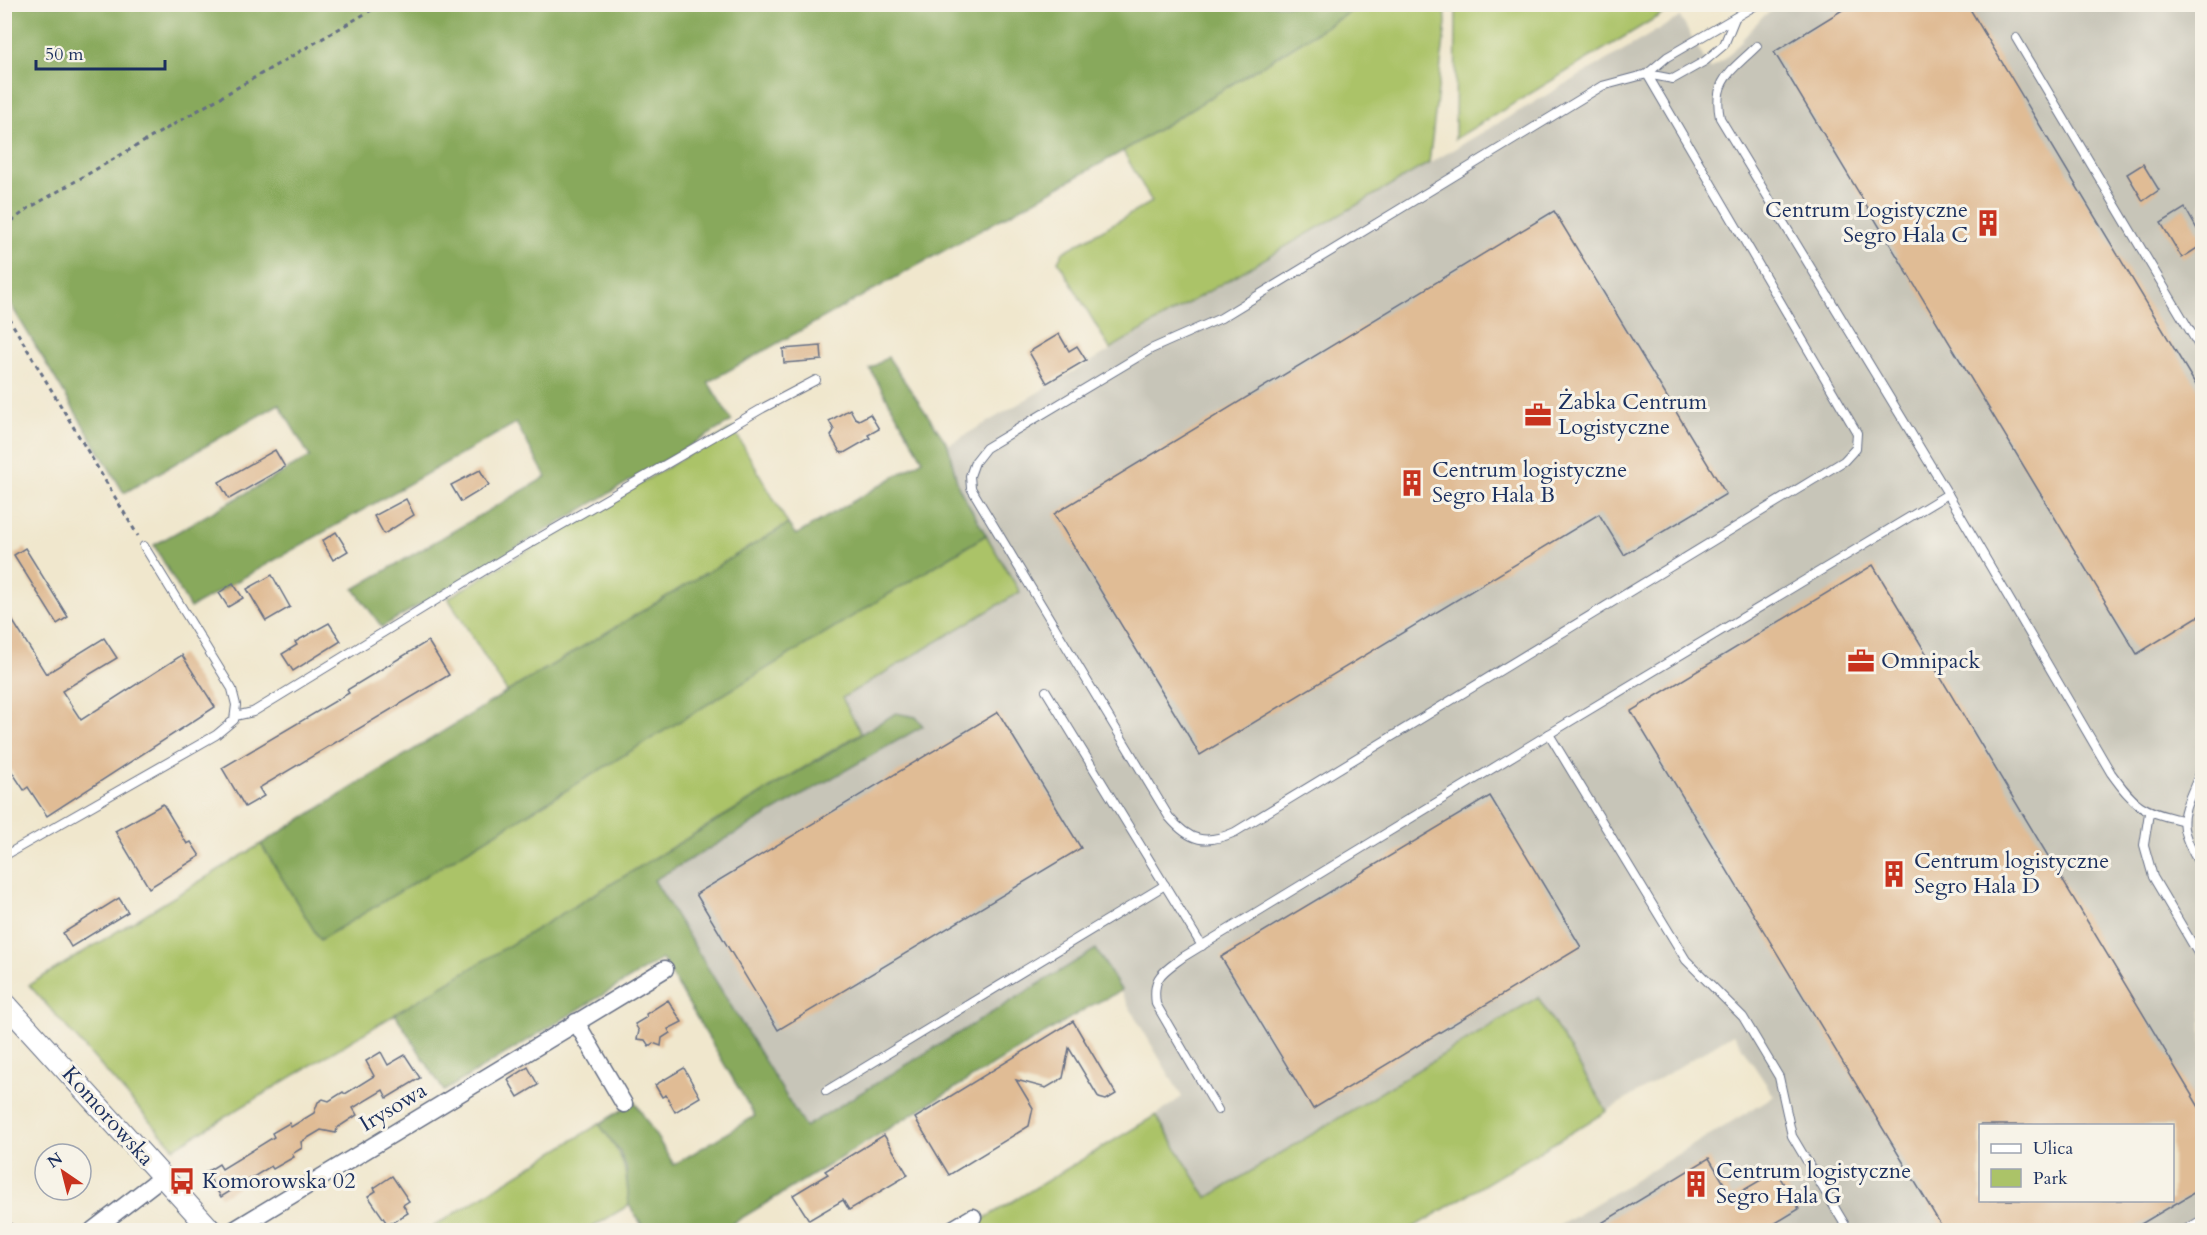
<svg xmlns="http://www.w3.org/2000/svg" width="2207" height="1235" font-family="Cardo,serif">
<style>
.industrial{fill:#c7c5b8;fill-rule:evenodd}
.green{fill:#abc368;stroke:#637963;stroke-width:1.5}
.forest{fill:#88a95c;stroke:#526c5d;stroke-width:1.5}
.building{fill:#e0bc95;fill-rule:evenodd}
.lines{fill:none;stroke-linecap:round;stroke-linejoin:round}
.service-casing{stroke:#666f85;stroke-width:10}
.minor-casing{stroke:#666f85;stroke-width:19}
.tertiary-casing{stroke:#666f85;stroke-width:23}
.path{stroke:#666f85;stroke-width:3;stroke-dasharray:4.5 4.5;stroke-linecap:butt}
.service{stroke:#fff;stroke-width:8}
.minor{stroke:#fff;stroke-width:16}
.tertiary{stroke:#fff;stroke-width:21}
.labels{text-anchor:middle;dominant-baseline:central;stroke-width:6;stroke-linejoin:round;paint-order:stroke}
.poi-label{font-size:22px;fill:#1b2f5e;stroke:#f7f3e8;text-anchor:start}
.street-label{font-size:22px;fill:#1b2f5e;stroke:#f7f3e8}
</style>
<rect width="100%" height="100%" fill="#f7f3e8"/>
<filter id="ink" filterUnits="userSpaceOnUse"><feTurbulence type="fractalNoise" baseFrequency=".0167" numOctaves="2"/><feDisplacementMap in="SourceGraphic" scale="12" xChannelSelector="R" yChannelSelector="G"/><feConvolveMatrix kernelMatrix="1 2 1 2 8 2 1 2 1" color-interpolation-filters="sRGB"/></filter>
<filter id="wash" filterUnits="userSpaceOnUse"><feTurbulence type="fractalNoise" baseFrequency=".008" numOctaves="4" result="noise"/><feDisplacementMap in="SourceGraphic" scale="24" xChannelSelector="R" yChannelSelector="G"/><feGaussianBlur stdDeviation="1.35" result="paint"/><feColorMatrix in="noise" values="0 0 0 0 0 0 0 0 0 0 0 0 0 0 0 0 0 1.4 0 .05"/><feComposite in="paint" operator="in"/></filter>
<g filter="url(#wash)">
<rect width="100%" height="100%" fill="#f0e7cd"/>
<path class="industrial" d="M1783 5H2202V1230H1552L1774 1096 1733 1034 1607 1111 1538 997 1206 1198 1156 1115 1182 1097 1096 950 806 1128 691 942 615 882 861 733 841 698 1020 592 958 486 948 445 1680 17 1710 69 1725 59 1763 16ZM1980 1126H2172V1200H1980Z"/>
<g class="green">
<polygon points="1361,5 1445,5 1446,23 1429,163 1110,349 1058,261 1063,252 1152,202 1123,151"/>
<polygon points="1456,5 1456,4 1677,5 1455,139"/>
<polygon points="733,428 788,524 507,692 448,598"/>
<polygon points="986,535 1020,592 842,698 861,733 174,1148 29,985 261,844 320,940"/>
<polygon points="1538,997 1607,1111 1409,1230 965,1230 1156,1115 1207,1198"/>
<path d="M599 1124C624 1157 626 1164 629 1205L588 1230H428Z"/>
</g>
<g class="forest">
<polygon points="5,5 1361,5 1123,151 708,382 732,421 382,627 354,589 546,477 516,423 190,608 154,545 310,457 279,404 124,493 5,295"/>
<polygon points="888,357 948,445 958,486 986,535 320,940 261,844 507,692 788,524 796,535 923,460 870,369"/>
<polygon points="896,713 916,717 923,726 654,880 805,1127 1096,949 1121,990 1119,992 1090,1006 722,1230 645,1230 629,1205 626,1167 620,1152 599,1124 635,1102 674,1165 755,1116 662,959 444,1091 395,1014"/>
</g>
<g id="blocks">
<g class="building">
<polygon points="1852,4 1967,4 2202,395 2202,614 2137,654 1774,52"/>
<polygon points="2143,164 2159,190 2143,201 2127,174"/>
<polygon points="2185,208 2202,238 2202,245 2182,258 2161,223"/>
<polygon points="1554,211 1726,494 1624,555 1599,514 1200,755 1054,514"/>
<polygon points="1059,334 1069,351 1077,346 1086,360 1047,383 1029,352"/>
<polygon points="821,346 822,360 784,363 783,349"/>
<polygon points="850,409 855,418 859,420 870,414 879,429 868,435 870,438 844,453 840,452 831,436 834,430 829,421"/>
<polygon points="275,450 285,467 229,499 219,482"/>
<polygon points="480,470 489,485 461,502 451,485"/>
<polygon points="406,499 414,515 384,534 374,516"/>
<polygon points="336,532 348,551 333,560 322,541"/>
<polygon points="25,548 68,617 57,624 14,555"/>
<path d="M1873 565 2202 1112V1188L2131 1230H1944L1631 711ZM1980 1125H2172V1200H1980Z"/>
<polygon points="272,575 290,607 266,621 247,589"/>
<polygon points="233,583 243,598 228,607 219,593"/>
<polygon points="4,607 46,674 104,638 117,658 62,691 81,720 182,655 215,707 47,816 28,787 24,790 4,760"/>
<polygon points="329,623 341,641 293,671 282,654 297,645 295,642"/>
<polygon points="428,641 449,675 259,788 264,796 245,807 222,768 349,693 347,690"/>
<polygon points="998,712 1081,848 778,1030 696,894"/>
<polygon points="1490,796 1581,947 1313,1109 1221,957"/>
<polygon points="163,804 187,844 191,842 200,856 149,888 115,831"/>
<polygon points="119,898 128,912 71,947 63,933"/>
<polygon points="668,1000 682,1022 668,1029 670,1033 662,1038 661,1046 653,1043 649,1046 645,1040 637,1039 639,1031 635,1024 647,1017 646,1014"/>
<polygon points="1073,1021 1116,1094 1106,1100 1099,1098 1069,1048 1063,1078 1046,1088 1016,1080 1033,1108 1029,1126 949,1175 915,1118"/>
<polygon points="381,1052 388,1065 405,1055 420,1078 387,1098 383,1090 353,1108 357,1115 337,1128 336,1133 321,1130 301,1142 302,1148 292,1154 294,1157 273,1169 271,1166 221,1197 206,1172 219,1164 222,1169 274,1137 272,1133 289,1123 291,1127 314,1113 318,1102 323,1099 329,1101 343,1092 345,1094 374,1076 366,1061"/>
<polygon points="528,1067 538,1085 518,1097 508,1080"/>
<polygon points="684,1068 700,1097 675,1112 666,1095 662,1097 655,1085"/>
<polygon points="884,1135 908,1175 849,1210 843,1200 809,1220 793,1195 828,1174 825,1171"/>
<polygon points="1709,1158 1732,1197 1776,1171 1799,1209 1764,1230 1590,1230"/>
<polygon points="392,1176 409,1201 403,1205 408,1213 388,1225 368,1196 376,1191 374,1188"/>
</g>
</g>
</g>
<g filter="url(#ink)">
<use href="#blocks" fill-opacity="0" stroke="#666f85" stroke-width="1.5"/>
<g class="lines">
<defs>
<g id="service">
<polyline points="2016,38 2202,351"/>
<path d="M1757 46C1732 71 1712 79 1720 118L1948 494 2111 773C2135 806 2141 811 2181 820"/>
<path d="M1647 74 1857 433 1856 448 1844 461 1235 832C1206 845 1190 842 1169 817L971 488 970 476 975 462 986 448 1151 349 1221 318 1602 86 1647 74 1673 79 1705 61 1724 45 1735 18"/>
<polyline points="1647,74 1667,57 1758,4"/>
<polyline points="1046,691 1202,946"/>
<polyline points="235,716 253,712 508,556 763,408 816,380"/>
<path d="M2202 768C2183 816 2172 820 2202 868"/>
<polyline points="2149,813 2144,845 2153,877 2202,960"/>
<polyline points="4,856 216,735 234,720 236,705 232,689 144,546"/>
<polyline points="826,1091 1165,885"/>
<path d="M1218 1110 1156 1004C1152 976 1162 973 1183 957L1549 734"/>
<polyline points="4,1222 11,1230"/>
<polyline points="1848,1230 1792,1136 1779,1077 1743,1017 1686,960 1549,734 1948,494"/>
<polyline points="2185,1230 2202,1220"/>
</g>
<g id="minor">
<polyline points="576,1022 624,1104"/>
<polyline points="93,1230 162,1177"/>
<polyline points="234,1230 665,969"/>
<polyline points="951,1230 973,1217"/>
</g>
<polyline id="tertiary" points="4,1002 211,1230"/>
</defs>
<use href="#service" class="service-casing"/>
<use href="#minor" class="minor-casing"/>
<use href="#tertiary" class="tertiary-casing"/>
<g class="path">
<polyline points="4,227 29,208 382,4"/>
<polyline points="4,310 138,536"/>
</g>
<use href="#service" class="service"/>
<use href="#minor" class="minor"/>
<use href="#tertiary" class="tertiary"/>
</g>
</g>
<defs>
<symbol id="building-bare" viewBox="-9 -9 18 18"><path d="M-4-6H4V6H1V3H-1V6H-4ZM-2.5-4.3h1.7v1.8h-1.7ZM.8-4.3h1.7v1.8H.8ZM-2.5-1h1.7V.8h-1.7ZM.8-1h1.7V.8H.8Z" fill="#c8321e" stroke="#f7f3e8" stroke-width="2.5" paint-order="stroke"/></symbol>
<symbol id="office-bare" viewBox="-9 -9 18 18"><path d="M-6-3h4V-5.5h4V-3h4V5H-6ZM-1-4.5V-3h2v-1.5ZM-6 0V1H6V0Z" fill="#c8321e" stroke="#f7f3e8" stroke-width="2.5" paint-order="stroke"/></symbol>
<symbol id="bus-bare" viewBox="-9 -9 18 18"><path d="M-5-6H5V4H4V6H2V4H-2V6H-4V4H-5ZM-3.5-4V0h7V-4ZM-3.5 1.2v1.5H-2V1.2ZM2 1.2v1.5H3.5V1.2Z" fill="#c8321e" stroke="#f7f3e8" stroke-width="2.5" paint-order="stroke"/></symbol>
</defs>
<g fill-rule="evenodd">
<use href="#building-bare" x="1969" y="204" width="38" height="38"/>
<use href="#office-bare" x="1519" y="396" width="38" height="38"/>
<use href="#building-bare" x="1393" y="464" width="38" height="38"/>
<use href="#office-bare" x="1842" y="642" width="38" height="38"/>
<use href="#building-bare" x="1875" y="855" width="38" height="38"/>
<use href="#bus-bare" x="163" y="1162" width="38" height="38"/>
<use href="#building-bare" x="1677" y="1165" width="38" height="38"/>
</g>
<g class="labels">
<g class="poi-label">
<text x="1968" y="210" text-anchor="end">Centrum Logistyczne<tspan x="1968" dy="25">Segro Hala C</tspan></text>
<text x="1558" y="402">Żabka Centrum<tspan x="1558" dy="25">Logistyczne</tspan></text>
<text x="1432" y="470">Centrum logistyczne<tspan x="1432" dy="25">Segro Hala B</tspan></text>
<text x="1881" y="661">Omnipack</text>
<text x="1914" y="861">Centrum logistyczne<tspan x="1914" dy="25">Segro Hala D</tspan></text>
<text x="1716" y="1171">Centrum logistyczne<tspan x="1716" dy="25">Segro Hala G</tspan></text>
<text x="202" y="1181">Komorowska 02</text>
</g>
<g class="street-label">
<text transform="translate(393 1107) rotate(-31)">Irysowa</text>
<text transform="translate(108 1116) rotate(48)">Komorowska</text>
</g>
</g>
<rect width="2207" height="1235" fill="none" stroke="#f7f3e8" stroke-width="24"/>
<rect x="1979" y="1124" width="195" height="78" fill="#f7f3e8" stroke="#9fa5b1" stroke-width="1.5"/>
<rect x="1991" y="1144" width="30" height="9" fill="#ffffff" stroke="#9fa5b1" stroke-width="1.5"/>
<text x="2033" y="1154" font-size="18" fill="#1b2f5e">Ulica</text>
<rect x="1991" y="1169" width="30" height="18" fill="#abc368" stroke="#9fa5b1" stroke-width="1.5"/>
<text x="2033" y="1184" font-size="18" fill="#1b2f5e">Park</text>
<g transform="translate(63 1172) rotate(325)"><circle r="28" fill="#f7f3e8" stroke="#9fa5b1" stroke-width="1.5"/>
<path d="M0-4.5L10 22L0 15L-10 22Z" fill="#c8321e"/>
<text y="-9" font-size="16" font-weight="bold" text-anchor="middle" fill="#1b2f5e">N</text>
</g>
<path d="M36 60v9h129v-9" fill="none" stroke="#1b2f5e" stroke-width="3"/>
<text x="45" y="60" font-size="18" fill="#1b2f5e" stroke="#f7f3e8" stroke-width="4.5" paint-order="stroke">50 m</text>
</svg>
